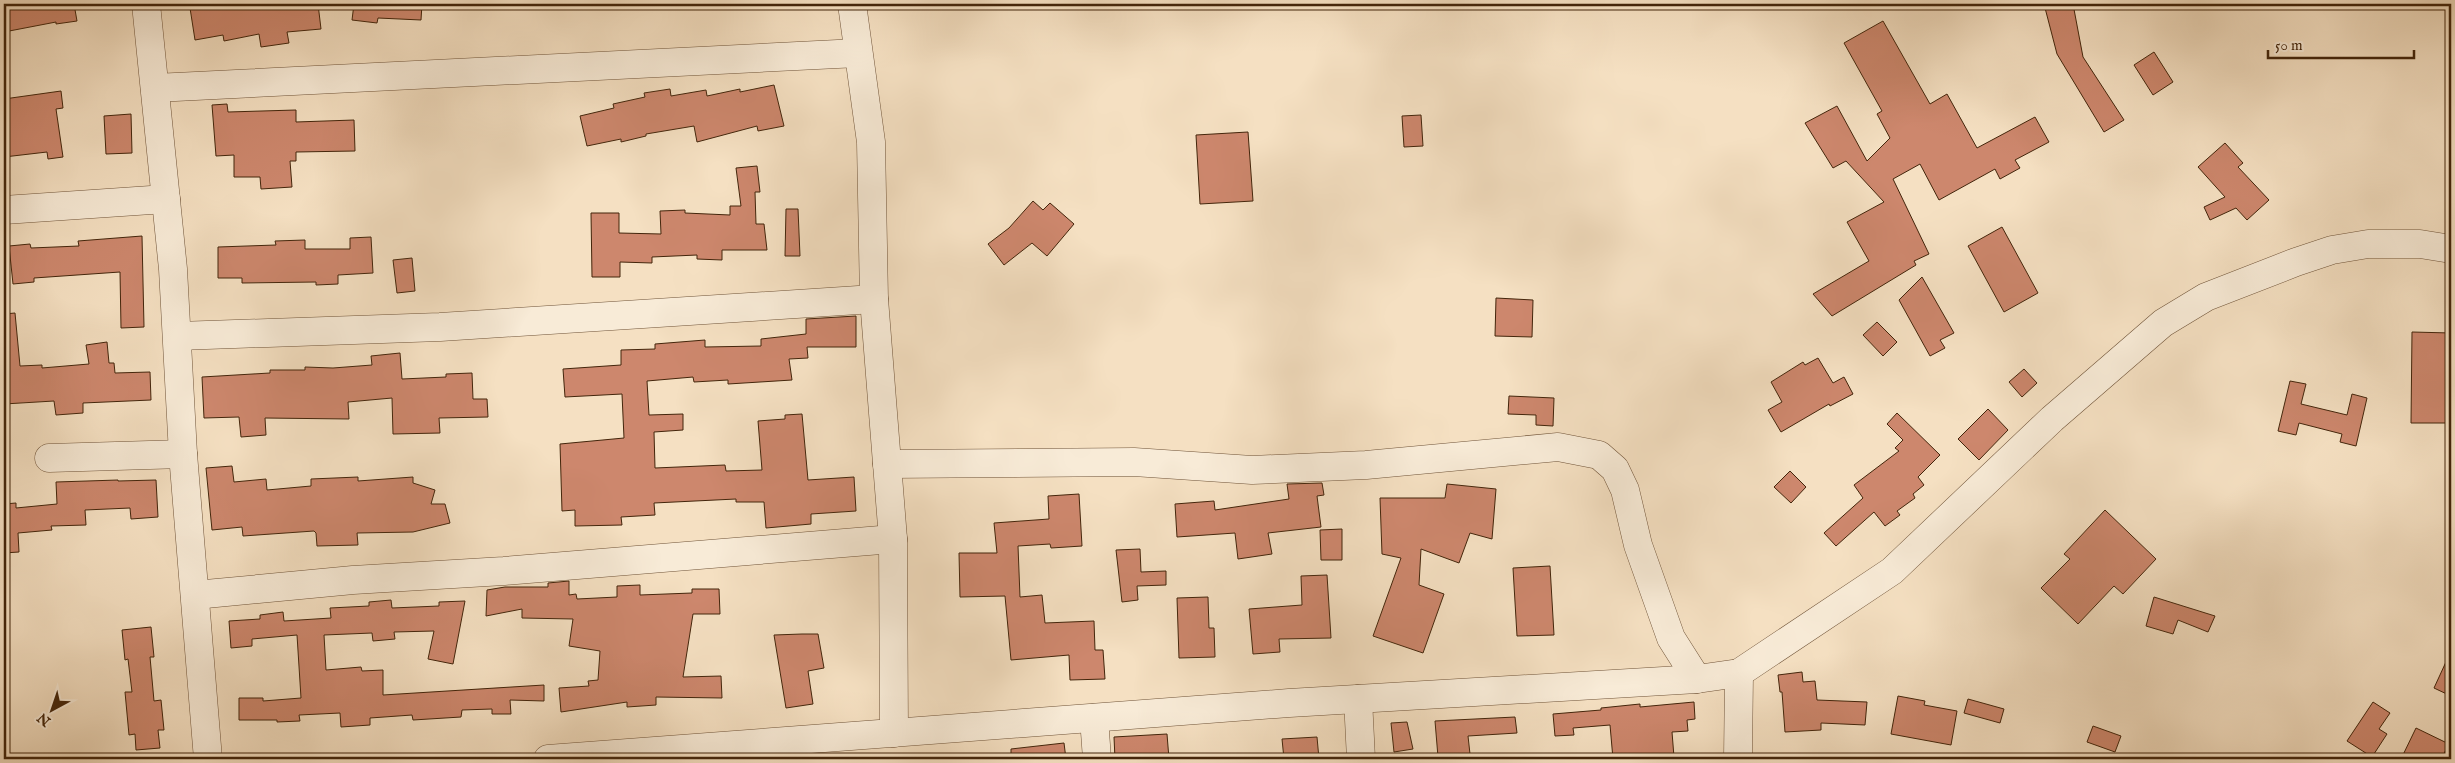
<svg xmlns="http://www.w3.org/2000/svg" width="2455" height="763" font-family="'IM FELL English',serif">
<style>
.building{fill:#cd876d;stroke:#43250b}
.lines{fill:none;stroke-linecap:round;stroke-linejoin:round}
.minor-casing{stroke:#705439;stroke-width:29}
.minor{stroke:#f8ebd7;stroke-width:28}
</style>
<rect width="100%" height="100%" fill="#f5e0c2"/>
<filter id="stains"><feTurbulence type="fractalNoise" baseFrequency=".004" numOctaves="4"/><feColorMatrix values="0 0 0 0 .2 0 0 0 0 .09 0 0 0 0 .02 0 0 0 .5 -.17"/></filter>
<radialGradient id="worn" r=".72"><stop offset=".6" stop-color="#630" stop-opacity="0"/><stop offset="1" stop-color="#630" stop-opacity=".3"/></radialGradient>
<g class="building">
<polygon points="4,4 74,4 77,21 56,24 56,22 4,32"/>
<polygon points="218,4 318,4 321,29 287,32 289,43 261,47 259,34 224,41 223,35 195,40 190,8"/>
<polygon points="354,4 422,4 421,20 378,18 377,23 352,20"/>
<polygon points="2044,4 2073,4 2083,57 2124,120 2104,132 2057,54"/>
<polygon points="1883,21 1930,104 1947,94 1977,148 2035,117 2049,142 2015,160 2020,168 2000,179 1995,169 1939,200 1920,164 1893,179 1929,254 1914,261 1916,265 1832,316 1813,294 1869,261 1847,222 1884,202 1846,161 1833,168 1805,123 1837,106 1867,161 1890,138 1877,114 1882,111 1844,43"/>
<polygon points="2154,52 2173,82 2153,95 2134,65"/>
<polygon points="774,85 784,126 758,131 757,126 697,142 694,126 646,134 646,136 621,142 621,139 587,146 580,116 614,108 613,104 645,97 644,93 670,89 671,96 706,90 707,96 740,89 740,92"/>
<polygon points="61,91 63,108 56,109 63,157 48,159 47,152 4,157 4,99"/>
<polygon points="227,104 228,112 296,110 296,122 354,120 355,151 296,152 296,161 290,161 292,187 261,189 260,177 234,177 234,155 216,156 212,105"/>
<polygon points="131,114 132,153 106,154 104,116"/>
<polygon points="1421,115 1423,146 1404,147 1402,116"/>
<polygon points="1248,132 1253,201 1200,204 1196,135"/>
<polygon points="2225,143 2243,163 2238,167 2269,200 2247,220 2236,208 2210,220 2204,207 2225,197 2198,167"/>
<polygon points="757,166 760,192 755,192 756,224 764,224 767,250 722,250 722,260 697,259 697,255 652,257 652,263 620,262 620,277 592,277 591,213 619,213 619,233 661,234 660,211 685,210 685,213 730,215 730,206 741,206 736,168"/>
<polygon points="1033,201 1043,210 1050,203 1074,224 1047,256 1032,243 1004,265 988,244 1009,228"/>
<polygon points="786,209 798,209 800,256 785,256"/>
<polygon points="2002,227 2038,293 2004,312 1968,246"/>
<polygon points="142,236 144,327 121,328 120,272 34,278 34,282 13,284 9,246 30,244 31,248 79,246 78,241"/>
<polygon points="371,237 373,273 338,275 338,284 316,285 316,282 242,283 242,278 218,278 218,247 276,245 275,241 305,240 305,249 350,249 350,238"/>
<polygon points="412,258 415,291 397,293 393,260"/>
<polygon points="1922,277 1954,333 1940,340 1945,348 1930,356 1899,300"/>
<polygon points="1496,298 1533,300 1532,337 1495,336"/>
<polygon points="15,313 20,366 42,365 42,368 89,364 86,345 107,342 109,363 114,363 115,373 150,372 151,400 83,403 83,413 56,415 54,401 4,404 4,314"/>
<polygon points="856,316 856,347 807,347 808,358 789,359 792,380 728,384 728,380 694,382 693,377 647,381 649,415 683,414 683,430 654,432 655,468 725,465 726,471 762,470 758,421 785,419 785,415 802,414 808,480 854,477 856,511 811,514 811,524 766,528 764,502 736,502 736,499 654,503 655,515 621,517 622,525 575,526 575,510 562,511 560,444 624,438 622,394 565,397 563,369 621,365 621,350 655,349 655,344 705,340 705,347 761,346 761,339 806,334 806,319"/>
<polygon points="1877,322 1897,342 1883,356 1863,335"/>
<polygon points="2412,332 2451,333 2451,361 2447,361 2447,398 2451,398 2451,423 2411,423"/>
<polygon points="400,353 402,379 446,377 446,374 472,373 473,399 487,399 488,417 439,418 440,433 393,434 392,398 348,402 349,419 265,418 266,435 241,437 239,417 204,418 202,377 270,373 270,370 305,370 305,367 333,368 372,365 371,356"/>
<polygon points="1818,358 1833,383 1844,377 1853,394 1830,406 1829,404 1781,432 1768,410 1782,402 1771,382 1803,362 1805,365"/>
<polygon points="2024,369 2037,383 2022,397 2009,382"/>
<polygon points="2290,381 2306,384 2301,404 2347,415 2352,394 2367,398 2356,446 2340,442 2342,434 2299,423 2296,435 2278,431"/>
<polygon points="1509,396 1554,398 1553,426 1536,425 1536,415 1508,414"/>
<polygon points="1988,409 2008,430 1979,460 1958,439"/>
<polygon points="1897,413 1940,455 1918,477 1924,485 1913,494 1915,498 1897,511 1900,515 1885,526 1874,512 1836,546 1824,533 1863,498 1854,485 1899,451 1895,448 1903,440 1887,424"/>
<polygon points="232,466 234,482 266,479 267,490 311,486 311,479 358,477 358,481 413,477 413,483 435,490 431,504 445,504 450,523 413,532 357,533 358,545 317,546 316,533 314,531 243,536 242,527 212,530 206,468"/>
<polygon points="1790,471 1806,487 1791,503 1774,487"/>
<polygon points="118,480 118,481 156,480 158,517 131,519 130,508 85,510 86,525 51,526 52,530 18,533 19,552 4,553 4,504 16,503 16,508 57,504 56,482"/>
<polygon points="1322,483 1324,495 1317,496 1321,527 1268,533 1272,554 1238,559 1235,533 1177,537 1175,504 1214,501 1215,510 1289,499 1287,484"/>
<polygon points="1447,484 1496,489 1492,539 1470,533 1459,563 1421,549 1419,585 1444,594 1423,653 1373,636 1401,558 1382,554 1380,498 1445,498"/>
<polygon points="1079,494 1082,546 1051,548 1050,544 1018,546 1020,597 1042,595 1045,623 1094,621 1095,650 1103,650 1105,679 1070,680 1069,655 1011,660 1005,596 960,597 959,553 997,553 994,523 1049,519 1048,496"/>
<polygon points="2105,510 2156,559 2123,594 2114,586 2078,624 2041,588 2070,559 2064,554"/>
<polygon points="1342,529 1342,560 1321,560 1320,530"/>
<polygon points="1140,549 1141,572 1166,571 1166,585 1137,586 1138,600 1122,602 1116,550"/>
<polygon points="1550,566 1554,635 1517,636 1513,568"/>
<polygon points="1327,575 1331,638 1279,639 1280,652 1253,654 1249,609 1302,605 1301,576"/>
<polygon points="569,581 569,595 576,594 577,599 617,597 617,586 640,585 640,595 692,593 692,589 719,589 720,614 693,614 683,677 721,676 722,698 656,697 656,705 627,707 627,702 561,712 559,688 589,686 588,681 598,680 600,651 569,646 573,619 522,618 522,609 486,616 487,590 505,587 548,587 548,583"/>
<polygon points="1208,597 1209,628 1214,628 1215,657 1179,658 1177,598"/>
<polygon points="2154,597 2215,616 2208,632 2178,620 2173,634 2146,626"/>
<polygon points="391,600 392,608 439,606 439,602 465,601 453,664 428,659 434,631 394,632 395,639 373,641 372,633 324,635 326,670 361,667 362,671 383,670 383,695 544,685 544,701 510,700 511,714 492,714 492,709 462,710 461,717 413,720 412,715 370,718 370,725 341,727 340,713 299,715 300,721 277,722 277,720 239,720 239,698 263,698 263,701 301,698 297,635 252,639 252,646 231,648 229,621 260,619 260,615 283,612 284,621 331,618 330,608 369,606 369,602"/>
<polygon points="151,627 154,657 150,657 154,701 161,700 164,730 158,730 160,748 136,750 135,734 129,735 125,692 132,692 128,659 125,660 122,630"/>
<polygon points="802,634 818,634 824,668 808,671 813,704 786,708 774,635"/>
<polygon points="2451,651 2451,696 2434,688"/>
<polygon points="1802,672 1803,682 1815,681 1817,700 1867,702 1865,725 1821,723 1821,730 1785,732 1782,692 1780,692 1778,675"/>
<polygon points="1898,696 1925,701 1924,705 1957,711 1951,745 1891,734"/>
<polygon points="1968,699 2004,709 2000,723 1964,713"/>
<polygon points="1694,702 1695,719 1687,720 1688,731 1672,732 1674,757 1664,759 1613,759 1610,725 1573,728 1574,735 1555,736 1553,714 1601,710 1601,708 1640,704 1640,707"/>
<polygon points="2373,702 2390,713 2379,729 2387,734 2372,757 2347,741"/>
<polygon points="1515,717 1517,733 1468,736 1470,754 1438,757 1435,721"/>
<polygon points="1407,722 1413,749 1394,752 1391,723"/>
<polygon points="2093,726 2121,736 2115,752 2087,742"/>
<polygon points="2416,728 2449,744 2441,759 2401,759"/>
<polygon points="1167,734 1169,759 1115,759 1114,737"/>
<polygon points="1317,737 1319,759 1284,759 1282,739"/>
<polygon points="1064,743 1066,759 1011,759 1011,749"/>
</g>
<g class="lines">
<defs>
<g id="minor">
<polyline points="146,4 173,269 183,454 208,759"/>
<polyline points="852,4 871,142 874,299 893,539 894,733"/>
<polyline points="155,88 858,53"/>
<polyline points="4,210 166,199"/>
<polyline points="178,336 440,327 874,299"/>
<polyline points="49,458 183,454"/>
<polyline points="887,464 1134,462 1252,470 1366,465 1558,447 1599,455 1615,469 1625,490 1638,545 1671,638 1697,679"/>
<polyline points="195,595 353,580 504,571 893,539"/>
<polyline points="1358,699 1361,759"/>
<polyline points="1094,718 1097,759"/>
<polyline points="548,759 1289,703 1697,679 1739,673 1892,571 2052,419 2163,323 2206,297 2296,262 2332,250 2368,244 2420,244 2451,249"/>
<polyline points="1738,759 1739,673"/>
</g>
</defs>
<use href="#minor" class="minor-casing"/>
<use href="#minor" class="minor"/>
</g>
<rect width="2455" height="763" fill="none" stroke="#f5e0c2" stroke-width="20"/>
<rect x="5" y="5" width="2445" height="753" fill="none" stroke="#43250b" stroke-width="2.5"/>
<rect x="10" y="10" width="2435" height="743" fill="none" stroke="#43250b"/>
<g transform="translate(52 710) rotate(220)" stroke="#f8ebd7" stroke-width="4" paint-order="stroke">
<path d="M0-4L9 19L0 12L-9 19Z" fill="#43250b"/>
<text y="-8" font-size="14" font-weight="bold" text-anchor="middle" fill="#43250b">N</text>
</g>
<path d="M2268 50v8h146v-8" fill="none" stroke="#43250b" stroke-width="2.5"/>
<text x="2275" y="50" font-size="15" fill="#43250b" stroke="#f8ebd7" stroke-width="4" paint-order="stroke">50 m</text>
<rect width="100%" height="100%" filter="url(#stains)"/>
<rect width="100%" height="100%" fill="url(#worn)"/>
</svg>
